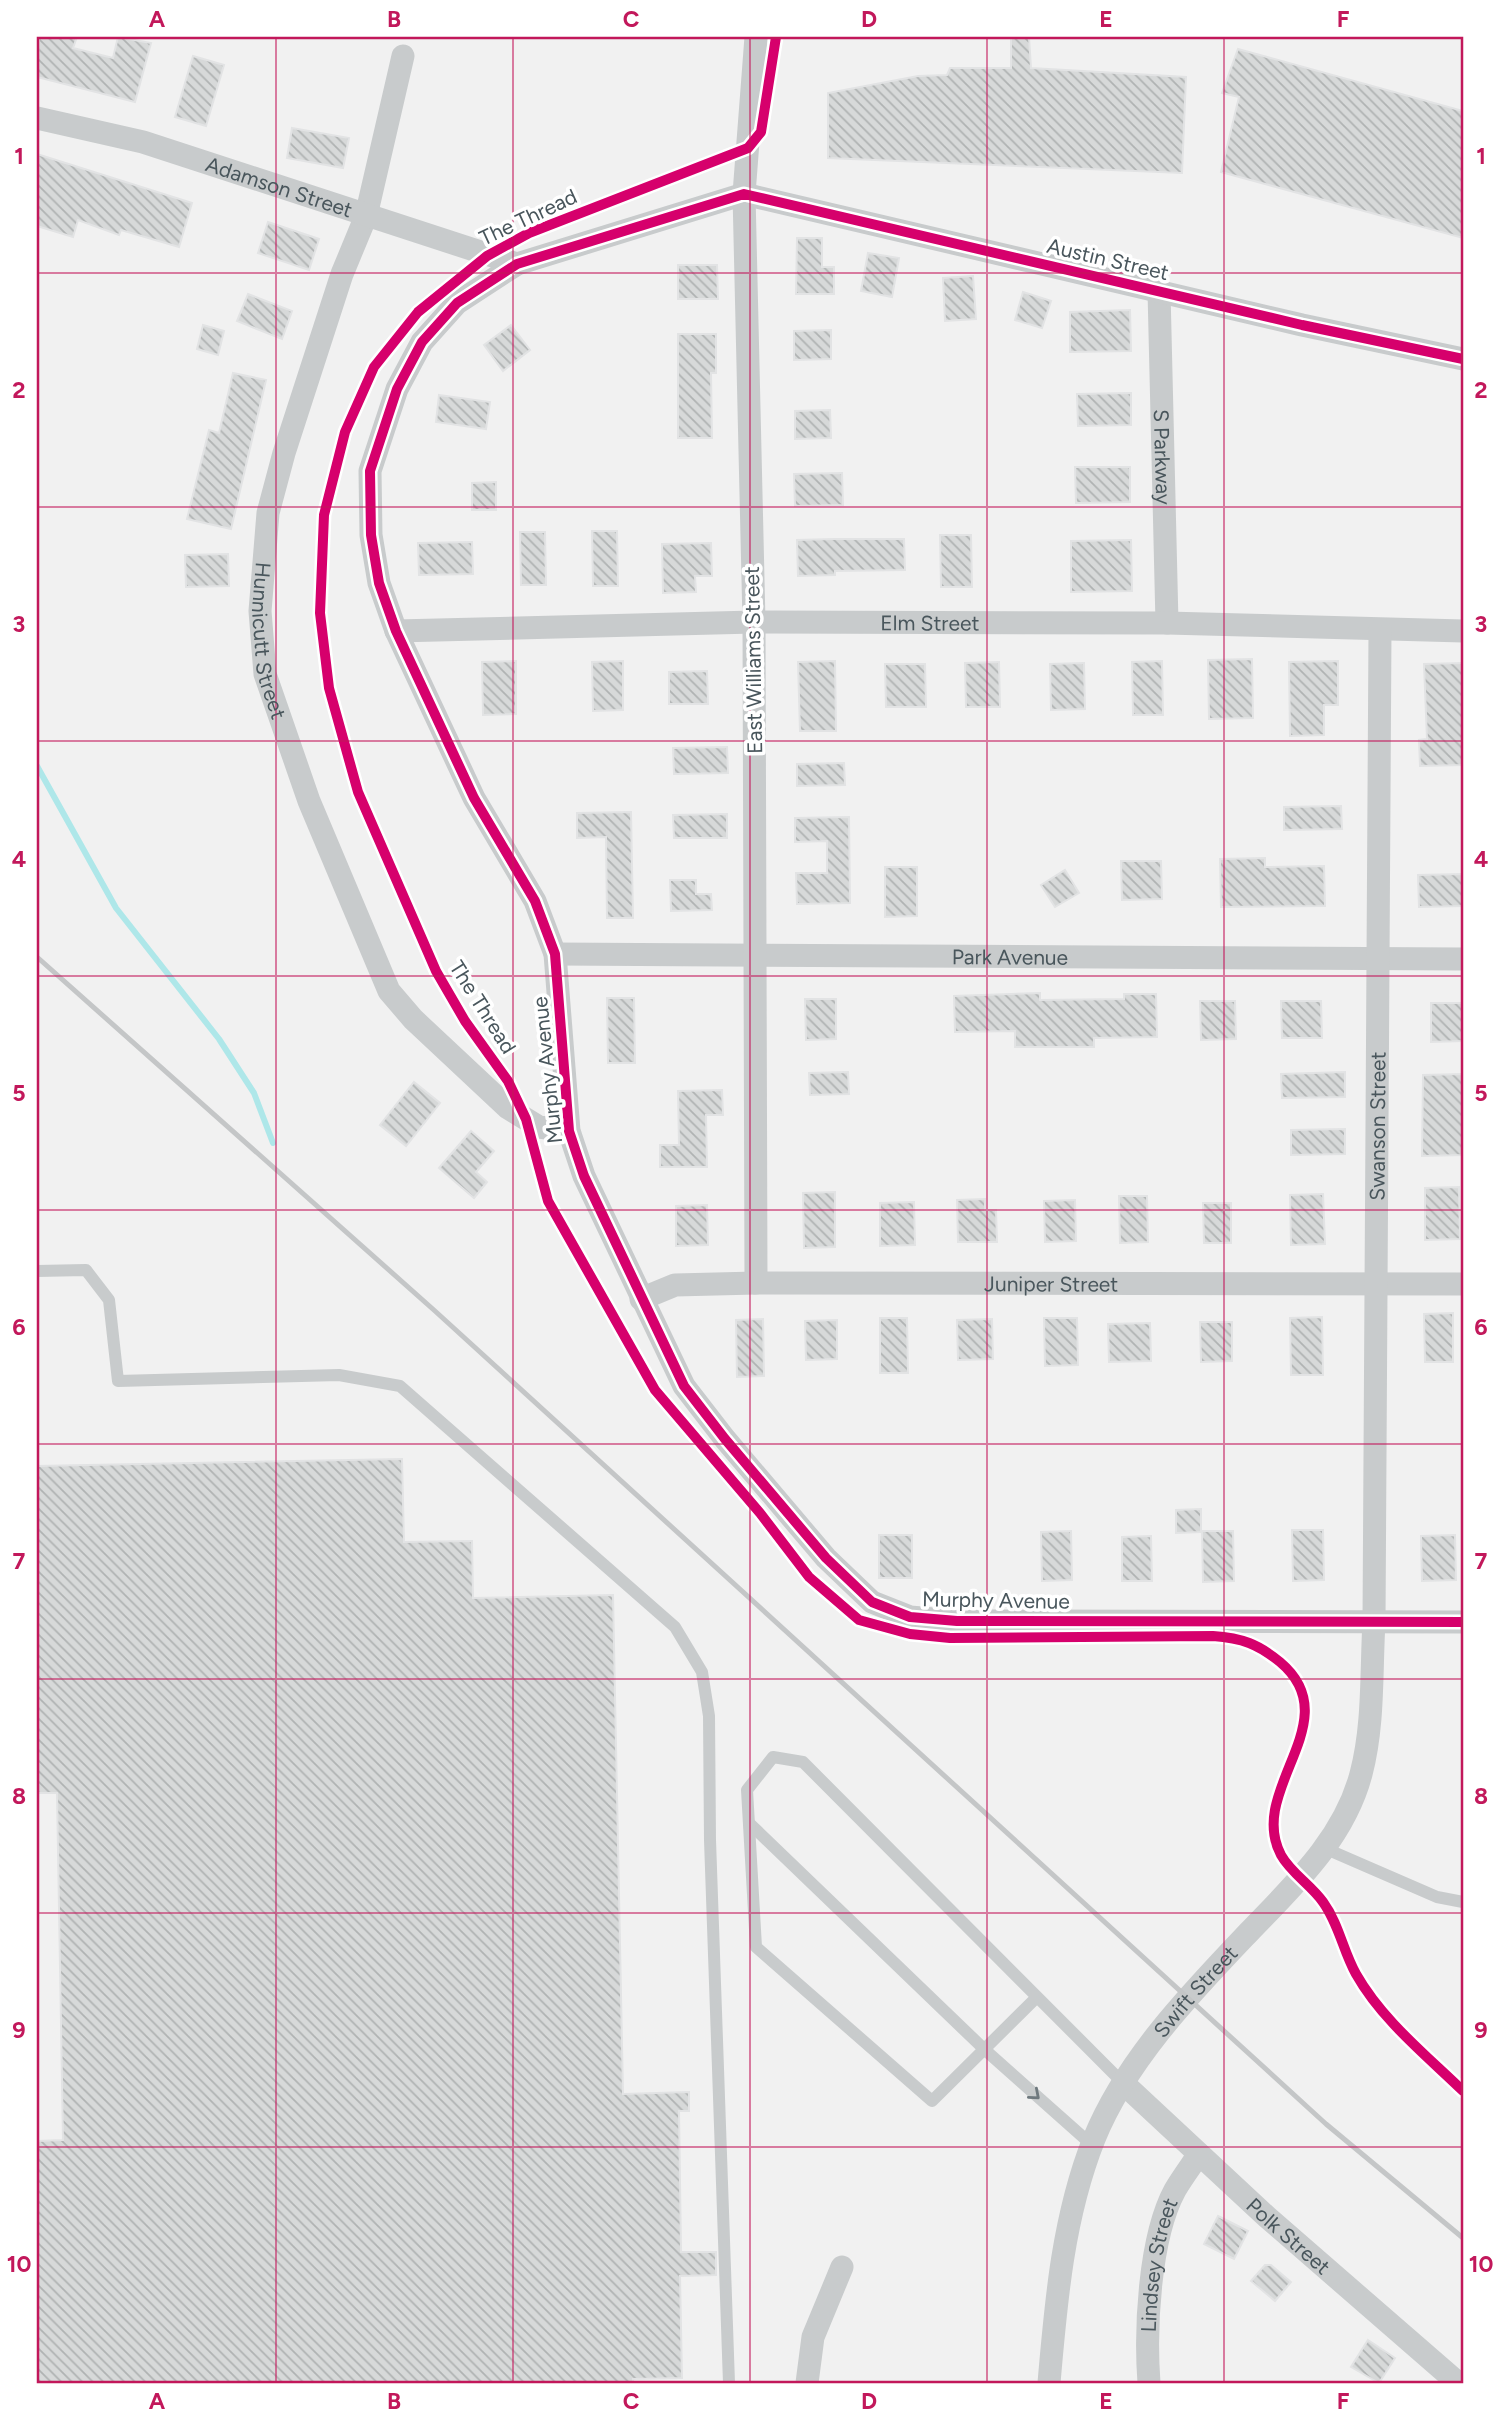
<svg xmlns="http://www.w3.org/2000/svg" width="1500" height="2420" font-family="Figtree,sans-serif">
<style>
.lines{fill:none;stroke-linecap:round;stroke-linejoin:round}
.stream{stroke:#aee7e9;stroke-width:6}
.building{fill:url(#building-back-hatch);stroke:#e2e3e4;stroke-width:2}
.service{stroke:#c8cbcc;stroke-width:12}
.minor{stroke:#c8cbcc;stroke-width:23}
.rail{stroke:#c4c6c7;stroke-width:5}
.cycleway-casing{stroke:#fff;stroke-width:15}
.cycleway{stroke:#d6006c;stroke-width:10}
.oneway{stroke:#6f797e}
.grid{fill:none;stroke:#c2185b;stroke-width:2;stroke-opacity:0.55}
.labels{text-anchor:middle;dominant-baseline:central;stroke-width:7;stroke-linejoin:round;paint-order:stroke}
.street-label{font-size:21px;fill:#49565c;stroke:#fff}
.neatline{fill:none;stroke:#c2185b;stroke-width:2.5}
.grid-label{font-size:23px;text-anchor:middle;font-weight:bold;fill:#c2185b}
</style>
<defs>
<pattern id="building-back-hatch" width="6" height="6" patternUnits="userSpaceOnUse" patternTransform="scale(1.75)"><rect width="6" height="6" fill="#d7d9d9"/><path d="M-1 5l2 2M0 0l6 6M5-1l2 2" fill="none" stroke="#b0b3b3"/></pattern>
</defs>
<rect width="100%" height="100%" fill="#f1f1f1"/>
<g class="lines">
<polyline class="stream" points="37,766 116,908 219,1039 254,1093 273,1143"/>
</g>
<g class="building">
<polygon points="39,37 77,37 73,48 113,58 118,37 151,43 135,102 37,77"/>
<polygon points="1011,37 1029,37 1031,68 1186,77 1182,173 828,158 828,93 918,76 947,75 950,68 1011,68"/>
<polygon points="1238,49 1463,111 1463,238 1221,172 1239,97 1222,93"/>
<polygon points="193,56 224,65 206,126 175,117"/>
<polygon points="292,128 349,138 343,168 287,158"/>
<polygon points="37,154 192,203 179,247 121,230 119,235 78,220 73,237 37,226"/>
<polygon points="268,222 319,239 309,270 258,253"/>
<polygon points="797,238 822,238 822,267 834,267 834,294 796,294"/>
<polygon points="868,253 899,258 892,297 861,291"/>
<polygon points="678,265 717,265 718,299 678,299"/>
<polygon points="973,276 976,319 945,321 943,278"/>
<polygon points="1023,292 1051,301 1042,328 1015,320"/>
<polygon points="248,294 292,311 282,339 237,321"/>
<polygon points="1130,310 1131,351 1070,352 1070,312"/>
<polygon points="203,325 224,331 218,355 197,349"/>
<polygon points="511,325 530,350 503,371 484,345"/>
<polygon points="831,330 831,359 794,360 794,331"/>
<polygon points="678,334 716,334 716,373 711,373 712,438 678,438"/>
<polygon points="233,373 266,380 231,529 187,519 209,430 219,433"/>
<polygon points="1131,393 1131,425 1078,426 1077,394"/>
<polygon points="439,395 490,402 486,429 436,422"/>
<polygon points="830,410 831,438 795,439 795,411"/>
<polygon points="1075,467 1130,467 1130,502 1076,503"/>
<polygon points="842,473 843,505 795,506 794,474"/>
<polygon points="496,482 496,510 472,510 472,483"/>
<polygon points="592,531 617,531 618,586 593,586"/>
<polygon points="520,532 545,532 546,585 521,585"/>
<polygon points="940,535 971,535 972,587 941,587"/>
<polygon points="834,539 904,539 905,570 835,571 835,575 798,576 797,540"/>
<polygon points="1131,540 1132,591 1071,592 1071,541"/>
<polygon points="472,542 473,574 419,575 418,543"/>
<polygon points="711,543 712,576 695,576 696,592 663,593 662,544"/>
<polygon points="228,554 229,586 186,587 185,555"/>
<polygon points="1252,659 1253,718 1209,719 1208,660"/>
<polygon points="516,661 516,714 483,715 482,662"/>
<polygon points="623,661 623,710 593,711 592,662"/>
<polygon points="835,661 836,731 800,731 798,662"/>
<polygon points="1162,661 1163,715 1133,715 1132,662"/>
<polygon points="1338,661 1338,705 1324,705 1324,735 1290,736 1289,662"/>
<polygon points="999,662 1000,707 966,707 965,663"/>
<polygon points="1084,663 1085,709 1051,710 1050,664"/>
<polygon points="1463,663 1463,765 1420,766 1419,740 1427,739 1424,664"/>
<polygon points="885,664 925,664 926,707 886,707"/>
<polygon points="707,671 708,704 669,704 669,672"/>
<polygon points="727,747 728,773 674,774 673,748"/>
<polygon points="844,763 845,785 797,786 797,764"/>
<polygon points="1341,806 1342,829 1284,830 1284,807"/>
<polygon points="631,812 633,918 607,918 606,837 577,838 577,813"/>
<polygon points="727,814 727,838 674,838 673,815"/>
<polygon points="849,817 850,903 797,904 796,873 827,873 827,841 795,842 795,818"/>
<polygon points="1265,858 1265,867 1324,866 1325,906 1221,907 1220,859"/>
<polygon points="1121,861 1161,861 1162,899 1122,900"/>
<polygon points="885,867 917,867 917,916 885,917"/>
<polygon points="1065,870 1079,893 1055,907 1041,885"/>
<polygon points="1463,874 1463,906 1419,907 1418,875"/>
<polygon points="670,880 696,880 696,894 711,894 712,910 671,911"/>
<polygon points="1040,993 1040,1000 1124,999 1124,994 1156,994 1157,1037 1094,1038 1094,1047 1015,1047 1015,1031 955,1032 954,996"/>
<polygon points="607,998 634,998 635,1063 608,1063"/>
<polygon points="805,999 836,999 836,1039 806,1040"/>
<polygon points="1200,1001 1235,1001 1236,1039 1201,1040"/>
<polygon points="1281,1001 1321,1001 1322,1038 1282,1038"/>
<polygon points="1431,1003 1463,1003 1463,1041 1431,1042"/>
<polygon points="848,1072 849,1094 810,1095 809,1073"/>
<polygon points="1345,1072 1345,1097 1282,1098 1281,1074"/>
<polygon points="1463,1074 1463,1155 1422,1156 1423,1075"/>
<polygon points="414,1082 440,1103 406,1146 380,1125"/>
<polygon points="722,1090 723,1115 706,1115 707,1167 660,1167 660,1145 679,1145 678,1091"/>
<polygon points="1345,1129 1345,1154 1291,1155 1291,1130"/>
<polygon points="471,1131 494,1151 476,1172 487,1182 474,1198 439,1168"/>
<polygon points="1459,1187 1460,1239 1425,1240 1425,1188"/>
<polygon points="835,1192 835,1247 804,1248 803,1193"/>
<polygon points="1323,1194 1325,1244 1291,1245 1290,1195"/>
<polygon points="1119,1196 1147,1196 1148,1242 1120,1243"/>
<polygon points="985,1199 985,1210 996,1210 997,1242 958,1242 957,1200"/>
<polygon points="1075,1200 1076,1241 1045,1242 1044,1201"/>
<polygon points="914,1202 915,1245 880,1246 880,1203"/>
<polygon points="1203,1203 1231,1203 1231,1243 1204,1243"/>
<polygon points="707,1205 708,1245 676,1246 676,1206"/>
<polygon points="1453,1313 1453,1362 1425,1362 1424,1314"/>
<polygon points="1322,1317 1323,1375 1291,1375 1290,1318"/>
<polygon points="880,1318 907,1318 908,1373 880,1373"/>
<polygon points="1044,1318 1077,1318 1078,1365 1045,1366"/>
<polygon points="763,1319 764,1376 737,1377 736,1320"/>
<polygon points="992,1319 993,1359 958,1360 957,1320"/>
<polygon points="837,1320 837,1359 806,1360 805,1321"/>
<polygon points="1200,1322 1232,1322 1232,1361 1201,1362"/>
<polygon points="1150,1323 1151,1361 1109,1362 1108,1324"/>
<polygon points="402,1459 404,1542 472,1541 473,1598 613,1595 623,2094 689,2092 689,2111 679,2111 681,2252 716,2252 716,2275 680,2276 682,2378 633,2379 633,2383 37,2383 37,2141 63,2140 57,1793 37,1793 37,1466"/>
<polygon points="1201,1509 1201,1532 1176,1533 1176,1510"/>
<polygon points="1292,1530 1323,1530 1324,1580 1293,1581"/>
<polygon points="1071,1531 1072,1580 1042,1581 1041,1532"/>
<polygon points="1202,1531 1233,1531 1234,1581 1203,1582"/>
<rect x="879" y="1535" width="33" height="43"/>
<polygon points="1455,1535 1456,1580 1422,1581 1421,1536"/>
<polygon points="1151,1536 1152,1581 1122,1581 1122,1537"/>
<polygon points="1218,2216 1248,2231 1234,2259 1204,2244"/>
<polygon points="1265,2265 1271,2265 1291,2282 1275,2301 1251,2281"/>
<polygon points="1368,2340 1395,2358 1379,2383 1351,2367"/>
</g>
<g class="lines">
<g class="service">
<polyline points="37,1271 86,1270 109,1300 118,1381 339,1375 400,1386 675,1627 702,1672 709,1716 710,1840 729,2383"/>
<polyline points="749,1823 984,2049 1092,2145"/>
<polyline points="1324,1848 1437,1897 1463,1902"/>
<polyline points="1037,1997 932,2101 756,1947 747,1790 773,1757 803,1762 1124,2084"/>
</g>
<g class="minor">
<path id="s1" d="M403 56 366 216 342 274 284 453 268 513 260 611 265 674 309 801 389 991 413 1019 508 1108 539 1127 569 1131"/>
<path id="s2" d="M37 118 143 142 517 264"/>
<path id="s3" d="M1159 291 1167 623"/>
<polyline points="1463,359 1302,325 744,194 517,264 457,303 422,342 397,389 370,471 371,535 379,583 396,631 474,798 535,901 555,954 569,1131 584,1176 684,1386 725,1439 826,1558 872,1602 910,1617 957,1621 1463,1622"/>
<path id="s4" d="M396 631 754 622 1167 623 1463 631"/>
<path id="s5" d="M555 954 1463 959"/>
<polyline points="756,1283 754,622 744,194 756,37"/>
<path id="s6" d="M641 1299 675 1285 756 1283 1463 1284"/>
<path id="s7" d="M1124 2084 1267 2217 1458 2383"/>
<polyline points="807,2383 813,2337 842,2267"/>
<path id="s8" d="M1049 2383C1056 2301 1063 2217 1094 2139 1126 2060 1191 1993 1249 1932 1293 1886 1344 1839 1361 1774 1374 1725 1371 1672 1374 1621L1380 630"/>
<path id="s9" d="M1149 2383C1145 2330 1149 2238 1175 2190 1182 2178 1191 2166 1199 2154"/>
</g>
<polyline class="rail" points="37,957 435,1311 1326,2124 1463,2238"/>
<defs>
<g id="cycleway">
<path d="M776 37 761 132 748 148 529 233 487 256 418 312 374 367 345 432 324 515 320 613 329 688 358 792 436 971 465 1021 508 1081 526 1119 548 1201 655 1390 760 1513 809 1577 859 1620 910 1634 950 1638 1213 1636C1242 1638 1258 1644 1280 1662 1350 1721 1246 1789 1281 1855 1291 1873 1311 1885 1323 1902 1339 1924 1343 1951 1356 1974 1382 2020 1426 2055 1463 2091"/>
<polyline points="1463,359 1302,325 744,194 517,264 457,303 422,342 397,389 370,471 371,535 379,583 396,631 474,798 535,901 555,954 569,1131 584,1176 684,1386 725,1439 826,1558 872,1602 910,1617 957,1621 1463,1622"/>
</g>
</defs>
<use href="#cycleway" class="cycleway-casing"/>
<use href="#cycleway" class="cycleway"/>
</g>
<defs><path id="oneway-chevron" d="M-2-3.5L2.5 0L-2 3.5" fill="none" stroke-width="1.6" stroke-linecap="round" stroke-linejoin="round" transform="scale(1.75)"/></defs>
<use class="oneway" href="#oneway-chevron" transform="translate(1035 2095) rotate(41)"/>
<path class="grid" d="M276 37V2383M513 37V2383M750 37V2383M987 37V2383M1224 37V2383M37 273H1463M37 507H1463M37 741H1463M37 976H1463M37 1210H1463M37 1444H1463M37 1679H1463M37 1913H1463M37 2147H1463"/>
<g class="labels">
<g class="street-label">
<text stroke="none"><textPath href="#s2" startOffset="252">Adamson Street</textPath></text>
<text transform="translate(528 217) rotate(-25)">The Thread</text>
<text transform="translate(1108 259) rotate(13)">Austin Street</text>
<text stroke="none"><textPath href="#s3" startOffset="166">S Parkway</textPath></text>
<text stroke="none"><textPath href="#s4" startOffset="534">Elm Street</textPath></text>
<text stroke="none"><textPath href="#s1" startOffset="606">Hunnicutt Street</textPath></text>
<text transform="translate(753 660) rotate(-91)">East Williams Street</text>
<text stroke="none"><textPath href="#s5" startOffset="455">Park Avenue</textPath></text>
<text transform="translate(483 1007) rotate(58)">The Thread</text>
<text transform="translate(547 1070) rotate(-96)">Murphy Avenue</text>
<text stroke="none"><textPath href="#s8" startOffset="1354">Swanson Street</textPath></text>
<text stroke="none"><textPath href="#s6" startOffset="413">Juniper Street</textPath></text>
<text transform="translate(996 1600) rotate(1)">Murphy Avenue</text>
<text stroke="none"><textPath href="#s8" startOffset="429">Swift Street</textPath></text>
<text stroke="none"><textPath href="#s7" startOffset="224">Polk Street</textPath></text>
<text stroke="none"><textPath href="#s9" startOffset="119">Lindsey Street</textPath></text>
</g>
</g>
<rect width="1500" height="2420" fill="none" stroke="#ffffff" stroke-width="77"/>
<rect x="38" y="38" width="1424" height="2344" class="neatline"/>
<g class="grid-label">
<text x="157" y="27">A</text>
<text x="394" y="27">B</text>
<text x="631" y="27">C</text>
<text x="869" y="27">D</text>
<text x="1106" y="27">E</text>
<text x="1343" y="27">F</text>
<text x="19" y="164">1</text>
<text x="1481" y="164">1</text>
<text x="19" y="398">2</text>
<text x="1481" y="398">2</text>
<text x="19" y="632">3</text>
<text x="1481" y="632">3</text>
<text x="19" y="867">4</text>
<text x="1481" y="867">4</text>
<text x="19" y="1101">5</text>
<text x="1481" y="1101">5</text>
<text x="19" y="1335">6</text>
<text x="1481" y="1335">6</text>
<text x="19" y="1569">7</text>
<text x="1481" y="1569">7</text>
<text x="19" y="1804">8</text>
<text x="1481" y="1804">8</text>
<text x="19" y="2038">9</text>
<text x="1481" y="2038">9</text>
<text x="19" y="2272">10</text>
<text x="1481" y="2272">10</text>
<text x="157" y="2409">A</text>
<text x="394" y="2409">B</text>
<text x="631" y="2409">C</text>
<text x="869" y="2409">D</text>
<text x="1106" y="2409">E</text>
<text x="1343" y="2409">F</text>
</g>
</svg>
